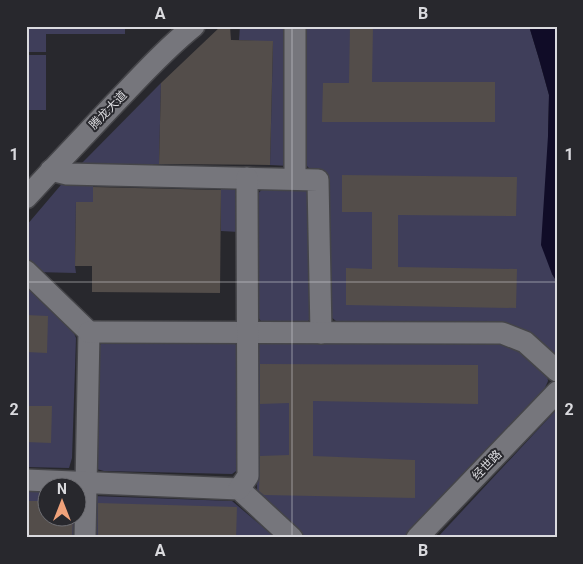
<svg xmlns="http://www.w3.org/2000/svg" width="583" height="564" font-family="Roboto,'Noto Sans SC',sans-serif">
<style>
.green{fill:#3f3e5a}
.water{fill:#100c27}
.building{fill:#534d4a}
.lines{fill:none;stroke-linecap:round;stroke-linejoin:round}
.minor-casing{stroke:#454549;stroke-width:24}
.minor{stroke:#76767c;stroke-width:21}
.grid{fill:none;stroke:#dadade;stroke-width:1;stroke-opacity:0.55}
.labels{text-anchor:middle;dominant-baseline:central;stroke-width:4;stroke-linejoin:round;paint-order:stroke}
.street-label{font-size:12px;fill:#dadade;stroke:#28282d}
.neatline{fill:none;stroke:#dadade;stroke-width:2}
.grid-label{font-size:16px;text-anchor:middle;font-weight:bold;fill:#dadade}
</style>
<rect width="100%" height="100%" fill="#28282d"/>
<g class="green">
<polygon points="26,26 125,26 125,34 46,34 46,52 26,52"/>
<polygon points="240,26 289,26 289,166 270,165 273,42 239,40"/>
<polygon points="307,26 529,26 539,59 549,95 548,136 552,274 557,282 557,361 526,336 346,324 336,321 325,312 326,181 309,168 304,163 303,151"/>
<rect x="26" y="55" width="20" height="55"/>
<polygon points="161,83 159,164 81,164 157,87"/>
<polygon points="66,179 239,184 239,232 221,231 221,188 93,186 93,202 76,202 75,266 76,273 35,272 26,261 26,226"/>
<polygon points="264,188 310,190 311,318 306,323 267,323 261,321 254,312 255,196"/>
<polygon points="26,279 70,324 76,338 72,458 69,468 26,467"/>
<polygon points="263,338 495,339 516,345 547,374 548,381 544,390 407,538 303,538 257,496 258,346"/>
<polygon points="217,342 235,344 243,348 243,466 232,474 104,471 93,468 94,351 102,343"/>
<polygon points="557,409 557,538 437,538"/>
<polygon points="26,491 47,492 48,516 74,517 74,538 26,538"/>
<polygon points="93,496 232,501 276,538 92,538"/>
</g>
<polygon class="water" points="529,26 557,26 557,282 552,274 541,245 548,136 549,95 539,59"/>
<g class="building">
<polygon points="221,26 230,26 231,40 273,41 270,165 159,164 161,83"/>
<polygon points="350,26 373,26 372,82 495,82 495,122 322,122 323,83 349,83"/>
<polygon points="342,175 517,177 516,216 398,215 398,267 517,269 516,308 346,305 346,268 372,269 372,212 342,212"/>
<polygon points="93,187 221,190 220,293 92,292 92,266 75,266 76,202 93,202"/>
<polygon points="26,315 48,316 47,353 26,352"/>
<polygon points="260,364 478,365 478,404 313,401 313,456 415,460 415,498 264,495 259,491 260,456 289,455 289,403 260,404"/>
<polygon points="26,406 52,406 51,443 26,442"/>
<polygon points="26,501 48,501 48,516 73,516 72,538 26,538"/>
<polygon points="98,503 237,507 236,538 98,538"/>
</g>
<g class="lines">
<defs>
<g id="minor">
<polyline points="51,170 67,174 318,180 321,333"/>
<polyline points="295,179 295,26"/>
<path d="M26 198C55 166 85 135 115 103 140 77 165 49 194 26"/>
<polyline points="26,271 89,332 85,538"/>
<polyline points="89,332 502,333 525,342 557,371"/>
<polyline points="26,480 239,489 292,538"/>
<polyline points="239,489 248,476 247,178"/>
<polyline points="417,538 557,392"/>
</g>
</defs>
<use href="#minor" class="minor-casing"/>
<use href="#minor" class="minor"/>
</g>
<path class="grid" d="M292 26V538M26 282H557"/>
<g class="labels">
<g class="street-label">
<text transform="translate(108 110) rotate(-46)">腾龙大道</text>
<text transform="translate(487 465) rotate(-46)">经世路</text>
</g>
</g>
<rect width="583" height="564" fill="none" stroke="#28282d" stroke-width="55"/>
<g transform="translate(62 502)"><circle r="24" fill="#28282d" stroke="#6f6f74"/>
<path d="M0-4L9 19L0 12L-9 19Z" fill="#f0a27a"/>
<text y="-8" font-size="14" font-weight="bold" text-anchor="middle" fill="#dadade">N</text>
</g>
<rect x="28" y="28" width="528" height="508" class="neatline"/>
<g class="grid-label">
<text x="160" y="19">A</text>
<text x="423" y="19">B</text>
<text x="14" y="160">1</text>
<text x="569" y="160">1</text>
<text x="14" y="415">2</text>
<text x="569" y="415">2</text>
<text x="160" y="556">A</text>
<text x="423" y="556">B</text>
</g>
</svg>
